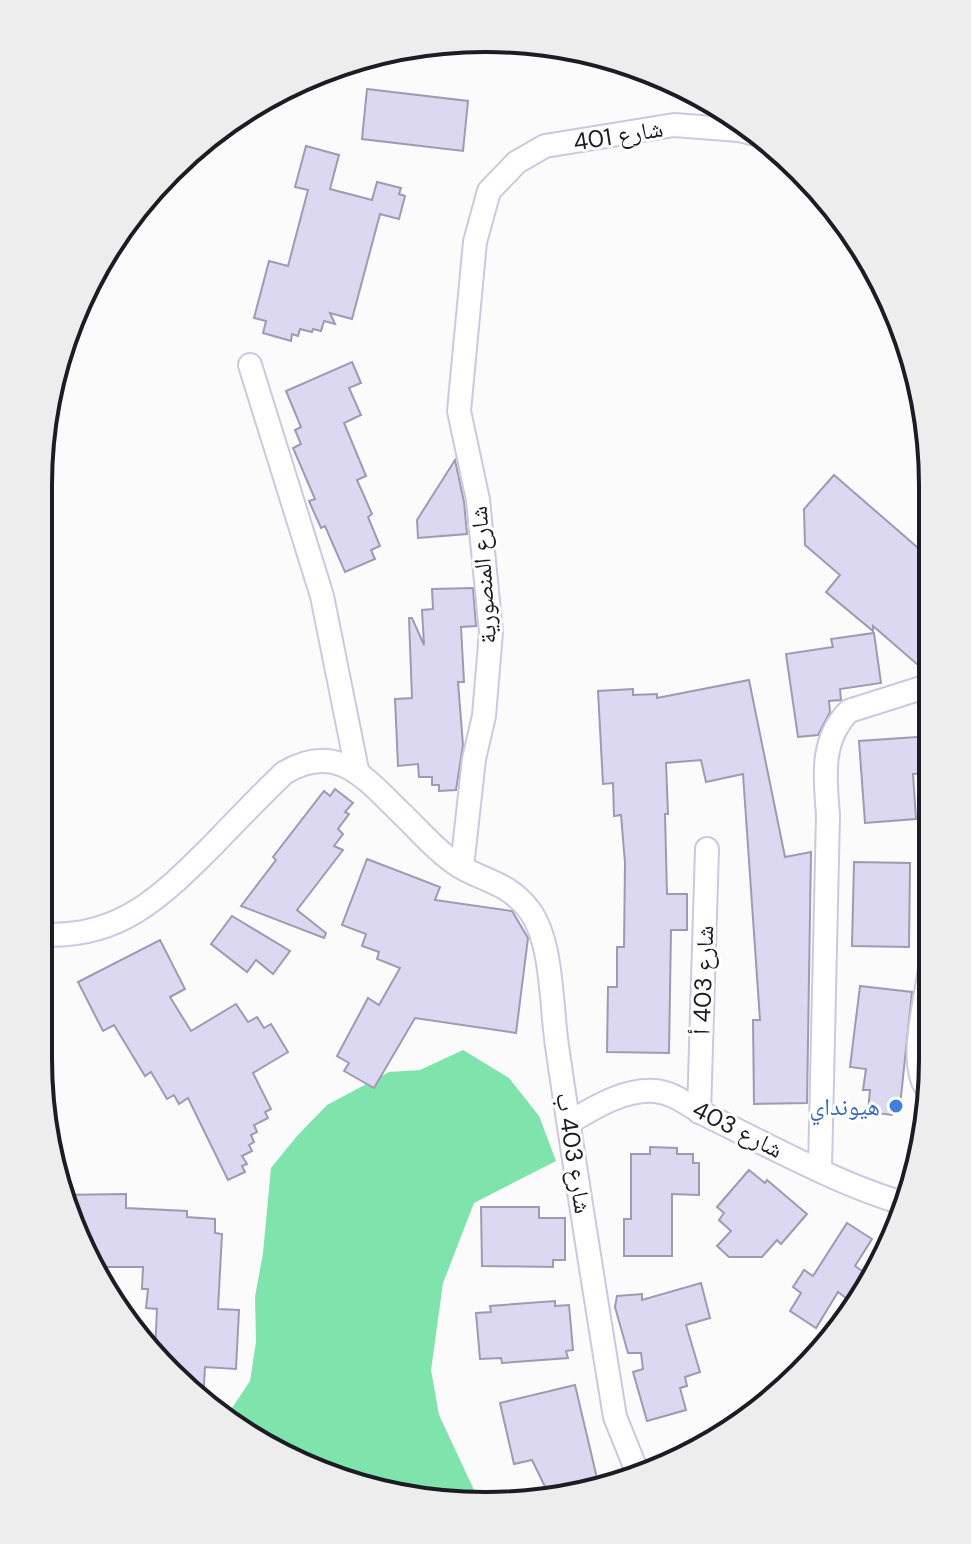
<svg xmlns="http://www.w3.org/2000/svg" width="971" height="1544" font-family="'DM Sans','Noto Naskh Arabic',sans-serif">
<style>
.forest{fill:#7fe3ac}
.building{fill:#dcd8f1;stroke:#9e9ab1;stroke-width:2}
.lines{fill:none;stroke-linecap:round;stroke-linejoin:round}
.street-casing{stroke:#cdc8e1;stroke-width:26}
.street{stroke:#fff;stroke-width:22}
.shop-dot{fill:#3f7fe0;stroke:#fff;stroke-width:3}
.labels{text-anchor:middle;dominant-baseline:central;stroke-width:6;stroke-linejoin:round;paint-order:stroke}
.street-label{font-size:24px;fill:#1d1b24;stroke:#fff}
.shop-label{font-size:24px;fill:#366cbe;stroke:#fff;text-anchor:end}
.rim{fill:none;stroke:#1d1b24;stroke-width:4}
</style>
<rect width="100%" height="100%" fill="#fbfbfb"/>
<polygon class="forest" points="463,1050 509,1078 539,1116 556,1161 474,1203 443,1283 431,1370 439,1415 481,1505 341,1482 224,1420 250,1381 256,1342 255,1297 263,1253 271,1168 297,1136 327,1105 389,1072 420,1070"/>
<g class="building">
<polygon points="367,89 468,101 463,151 362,139"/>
<polygon points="306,146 339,155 330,189 372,200 377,182 401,188 399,194 405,196 399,219 380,214 352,319 330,313 335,324 324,321 321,331 313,329 312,332 300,329 298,336 292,334 291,341 263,333 266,321 254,318 269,261 288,266 308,190 295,187"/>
<polygon points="352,362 361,383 349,388 361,415 344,423 366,476 357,480 372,514 368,517 380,546 371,550 375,559 345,572 325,526 321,528 309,501 315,499 293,448 301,444 295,430 301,427 286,391"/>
<polygon points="455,460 464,502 467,534 418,538 417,520"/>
<polygon points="834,475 932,560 931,671 926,672 873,626 873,631 826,592 840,575 805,545 804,509"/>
<polygon points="473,588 476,626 461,627 464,682 458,682 463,745 456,790 439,791 439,785 432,785 432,777 419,777 418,764 398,766 395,699 412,698 409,618 412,618 424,645 422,610 433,609 432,589"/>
<polygon points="874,633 881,683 840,689 841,700 829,701 830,712 818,735 798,737 786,654 833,647 831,639"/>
<polygon points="749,680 785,857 811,852 807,1103 754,1104 753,1020 760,1020 743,774 706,782 701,760 666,763 668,814 665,814 667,894 687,894 687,930 671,930 669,1053 607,1052 608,987 617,987 617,947 624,947 625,863 621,815 614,816 613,783 603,784 598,691 633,689 633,695 657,694 657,698"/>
<polygon points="931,736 931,773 913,774 916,819 865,823 859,741"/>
<polygon points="335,789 353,803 345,812 349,814 338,829 343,834 334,846 343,850 297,910 326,933 324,938 241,906 276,860 273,857 324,791 330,796"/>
<polygon points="367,859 440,887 435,900 512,911 528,938 516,1033 415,1018 374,1088 344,1071 349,1063 337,1056 368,998 379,1005 400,968 377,959 379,952 362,946 366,934 342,925"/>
<polygon points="854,862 910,863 909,947 852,946"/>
<polygon points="232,916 290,951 273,974 256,960 247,972 211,944"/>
<polygon points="160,940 185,989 170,997 191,1031 236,1004 248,1022 257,1017 264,1028 271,1024 288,1052 253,1073 271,1109 265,1112 268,1118 254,1125 257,1132 251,1135 254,1142 249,1145 252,1151 242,1156 247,1164 242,1166 245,1172 228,1180 188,1098 179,1104 174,1095 167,1099 151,1072 145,1076 114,1025 103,1031 78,982"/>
<polygon points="860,986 912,992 900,1106 892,1115 868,1112 870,1090 863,1090 866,1069 850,1067"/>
<polygon points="650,1147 677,1148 677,1154 693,1154 693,1163 699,1163 699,1195 672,1194 672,1256 624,1256 624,1219 631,1219 631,1154 650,1154"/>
<polygon points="749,1170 765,1183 767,1180 807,1214 781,1244 777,1240 762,1257 729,1257 717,1246 731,1231 719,1220 724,1213 717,1207"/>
<polygon points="126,1194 126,1208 187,1211 187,1217 215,1219 215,1233 222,1234 218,1309 239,1310 236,1369 205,1367 203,1402 155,1352 157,1309 146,1308 148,1289 142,1289 143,1267 94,1267 60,1195"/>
<polygon points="481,1207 539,1207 539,1218 565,1218 565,1260 553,1260 553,1267 482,1266"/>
<polygon points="847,1223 872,1239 855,1266 871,1277 855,1305 838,1292 816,1328 790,1311 801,1293 793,1287 804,1270 813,1276"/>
<polygon points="701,1283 710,1318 686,1325 700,1372 685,1377 687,1386 680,1388 686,1410 647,1421 633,1372 643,1369 641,1353 628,1353 615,1307 617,1296 642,1294 642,1300"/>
<polygon points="555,1301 555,1306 569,1305 573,1350 566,1351 568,1358 502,1363 501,1358 480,1359 476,1313 491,1312 490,1306"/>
<polygon points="575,1385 600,1491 550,1497 532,1460 514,1464 500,1403"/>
</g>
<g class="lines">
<defs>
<g id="street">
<polyline points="250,365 322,596 357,770"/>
<polyline points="462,867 474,759 484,716 491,632 478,500 459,411 475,242 489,191 517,162 545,146 674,125 739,130 763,136"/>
<path d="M39 934C118 941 162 896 214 844 237 820 260 796 284 773 337 741 365 778 401 813 420 831 437 852 459 866 486 882 508 882 530 911 553 943 551 1007 557 1046 575 1170 595 1294 615 1417L638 1474"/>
<path d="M929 1091C907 1068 926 1000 930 969"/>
<polyline points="699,1112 707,849"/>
<path d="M570 1122C595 1107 624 1089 655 1091 676 1093 691 1108 710 1117 770 1146 842 1186 906 1204"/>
<path d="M820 1169 828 815C825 778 820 740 849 711L931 685"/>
</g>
</defs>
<use href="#street" class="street-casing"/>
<use href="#street" class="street"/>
</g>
<circle class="shop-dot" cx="896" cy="1106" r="8"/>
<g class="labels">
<g class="street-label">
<text transform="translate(618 135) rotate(-9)">شارع 401</text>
<text transform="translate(483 575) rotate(-94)">شارع المنصورية</text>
<text transform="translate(703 980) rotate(-88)">شارع 403 أ</text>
<text transform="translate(738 1129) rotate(27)">شارع 403</text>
<text transform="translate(574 1153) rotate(81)">شارع 403 ب</text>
</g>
<g class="shop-label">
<text x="880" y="1106">هيونداي</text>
</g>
</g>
<path d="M0 0H971V1544H0ZM485 52H486A433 433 0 0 1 919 485V1059A433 433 0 0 1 486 1492H485A433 433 0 0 1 52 1059V485A433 433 0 0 1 485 52Z" fill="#ededed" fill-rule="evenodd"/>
<path class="rim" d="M485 52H486A433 433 0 0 1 919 485V1059A433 433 0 0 1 486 1492H485A433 433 0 0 1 52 1059V485A433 433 0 0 1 485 52Z"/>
</svg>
